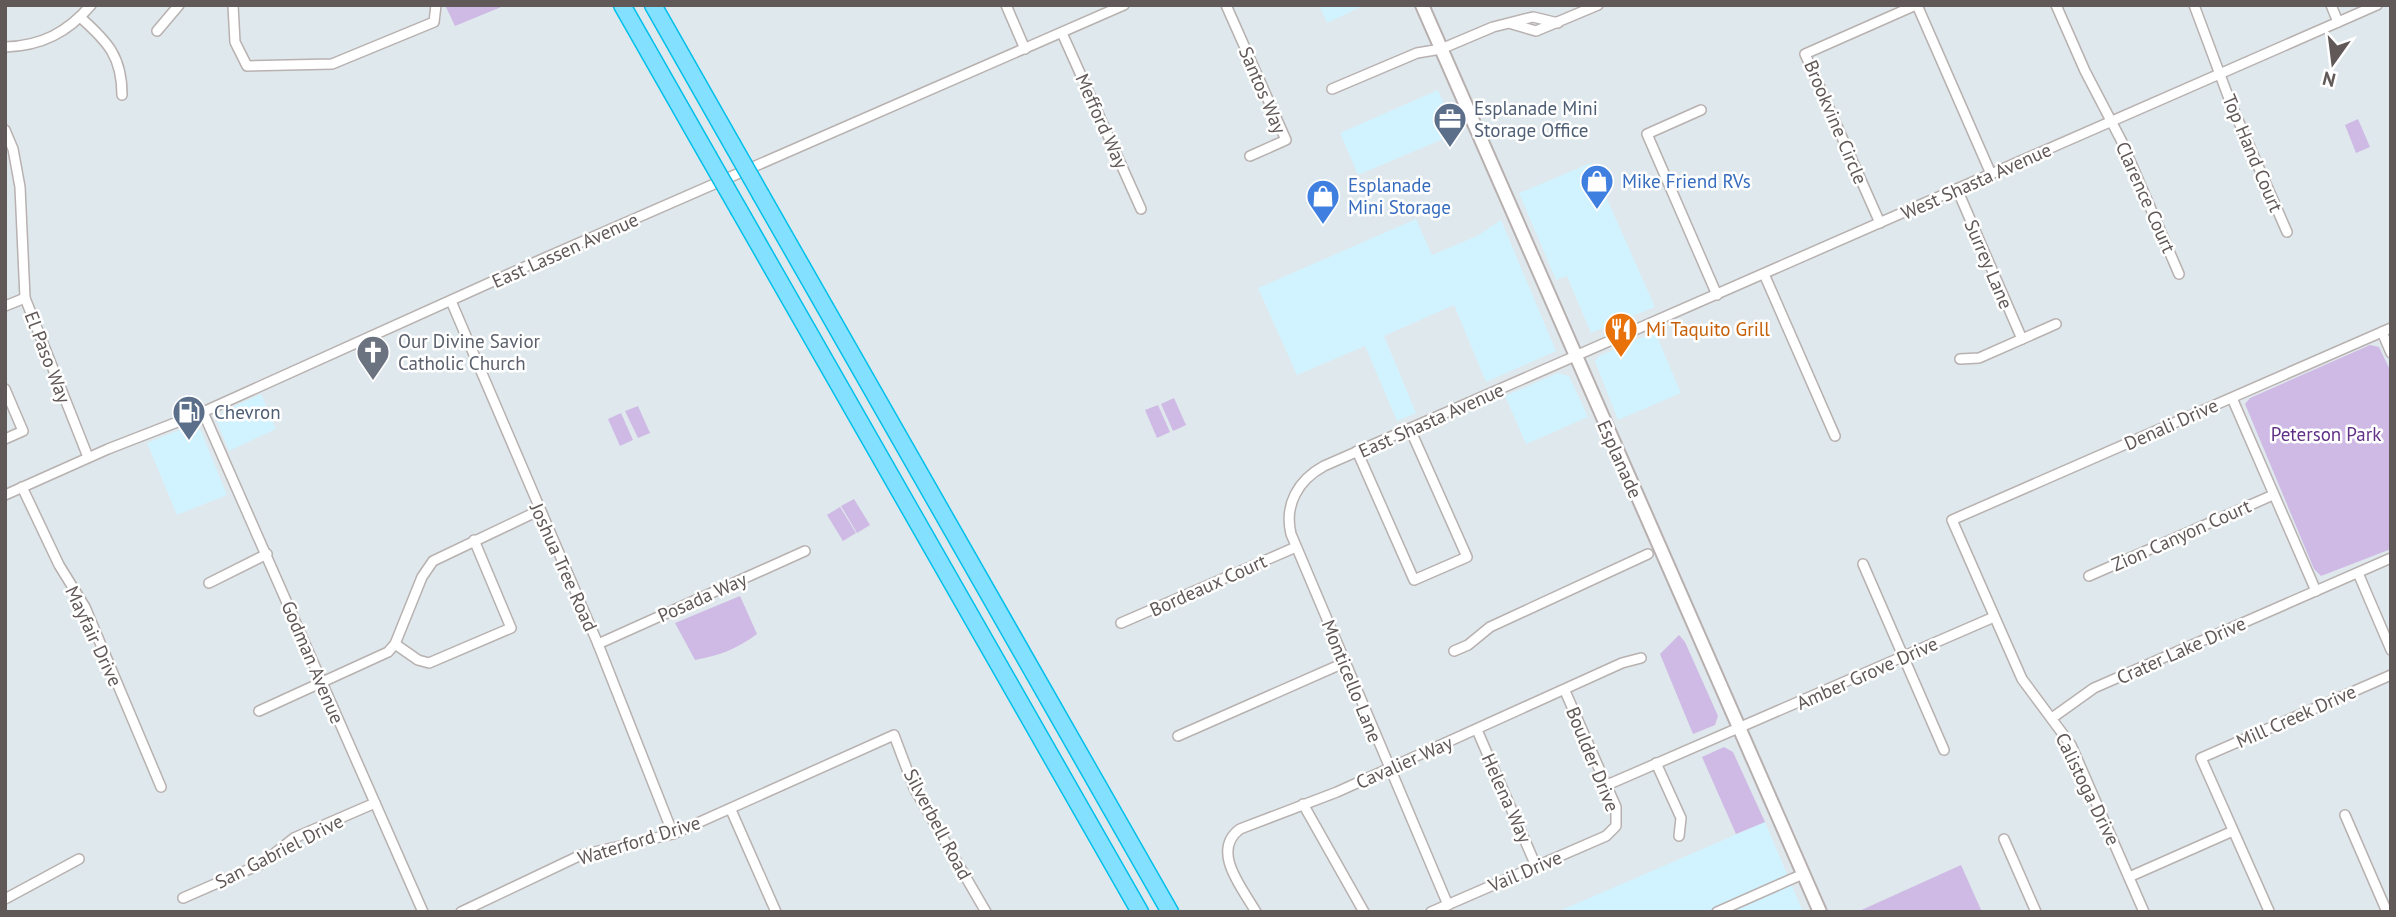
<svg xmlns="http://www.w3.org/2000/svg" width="2396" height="917" font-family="'PT Sans',sans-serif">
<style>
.commercial{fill:#d1f3ff}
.green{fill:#cfbae5}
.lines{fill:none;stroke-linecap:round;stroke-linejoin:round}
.street-casing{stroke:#b8b1b0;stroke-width:12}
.secondary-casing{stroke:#b8afaf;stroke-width:16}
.highway-casing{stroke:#00c0eb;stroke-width:19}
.street{stroke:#fff;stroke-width:9}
.secondary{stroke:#fff;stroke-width:12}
.highway{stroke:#83e1ff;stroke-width:16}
.highway-bridge-casing{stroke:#00c0eb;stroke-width:19;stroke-linecap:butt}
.highway-bridge{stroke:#83e1ff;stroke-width:16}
.labels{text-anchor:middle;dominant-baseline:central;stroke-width:5;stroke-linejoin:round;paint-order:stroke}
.street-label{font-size:19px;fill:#615858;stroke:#fff}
.service-label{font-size:19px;fill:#4e5e75;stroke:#fff;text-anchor:start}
.shop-label{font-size:19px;fill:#366cbe;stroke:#fff;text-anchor:start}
.food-label{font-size:19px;fill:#c56008;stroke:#fff;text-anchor:start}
.worship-label{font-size:19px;fill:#5b616d;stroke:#fff;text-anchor:start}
.park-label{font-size:19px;fill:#603187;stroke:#fff}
</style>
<rect width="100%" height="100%" fill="#dfe8ec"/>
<g class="commercial">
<polygon points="1319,5 1365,5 1327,23"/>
<polygon points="1438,90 1457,133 1358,175 1340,133"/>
<polygon points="1591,163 1655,307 1591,333 1567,276 1556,280 1519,193"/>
<polygon points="1416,219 1432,255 1477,236 1501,220 1556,351 1486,382 1454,305 1384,336 1416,413 1397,421 1365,346 1297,375 1258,288"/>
<polygon points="1655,332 1681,393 1618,420 1595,361 1599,356"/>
<polygon points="1558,373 1569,376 1588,417 1526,444 1505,396"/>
<polygon points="261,394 276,429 229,451 217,422 224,411"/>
<polygon points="192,425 201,431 227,495 177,515 147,443"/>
<polygon points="1765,822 1803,912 1557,912"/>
</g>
<g class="green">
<polygon points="445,5 506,5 455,26"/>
<polygon points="2358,119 2370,147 2356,153 2345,125"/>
<polygon points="2370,345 2379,347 2391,372 2391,549 2321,576 2314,569 2245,404 2250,398"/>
<polygon points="1174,398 1186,425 1173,431 1161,404"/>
<polygon points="1158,405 1170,432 1157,438 1145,410"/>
<polygon points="638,406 650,433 638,438 625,411"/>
<polygon points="621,413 633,440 620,446 608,419"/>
<polygon points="854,499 870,525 857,533 841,506"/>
<polygon points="840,507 856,533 843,541 827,515"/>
<path d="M740 596 757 634C737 649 718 656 695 660L675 623Z"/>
<polygon points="1679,635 1685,642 1718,716 1715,725 1693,734 1660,654"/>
<polygon points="1724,747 1733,752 1765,822 1736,834 1702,757"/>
<polygon points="1961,865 1982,912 1857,912"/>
</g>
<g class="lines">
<defs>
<g id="street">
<polyline points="233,5 235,42 247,66 332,64 434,22 436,5"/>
<polyline points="1006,5 1025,49"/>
<polyline points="1226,5 1286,140 1250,156"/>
<polyline points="1917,5 1991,174"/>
<polyline points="2056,5 2085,71 2121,140 2179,274"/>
<polyline points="2194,5 2231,104 2287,232"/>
<polyline points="2331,5 2338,22"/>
<path d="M81 18C108 42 122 57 122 95"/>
<polyline points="1512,24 1536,31 1598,5"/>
<polyline points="157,31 179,5"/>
<polyline points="1062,33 1141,209"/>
<path d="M5 47C42 46 68 32 91 5"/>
<polyline points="1332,89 1417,53 1441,49 1493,27 1533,17 1558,23"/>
<polyline points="1701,110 1647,134 1717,295"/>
<polyline points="5,130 13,149 20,187 25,298 88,457"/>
<polyline points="1957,189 2022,339"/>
<polyline points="1880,223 1805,54 1916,5"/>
<polyline points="1764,274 1835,436"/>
<polyline points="451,301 598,644 673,834"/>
<polyline points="5,306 25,298"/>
<polyline points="2382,332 2391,353"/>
<polyline points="1960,359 1979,358 2056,324"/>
<polyline points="5,389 23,431 5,439"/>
<polyline points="2232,398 2316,591"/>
<polyline points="203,412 423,912"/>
<polyline points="1357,451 1414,580 1467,557 1410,429"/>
<polyline points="22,487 59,565 85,607 161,787"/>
<polyline points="5,495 108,449 203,412 538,261 1124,5"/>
<polyline points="1863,564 1944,750"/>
<polyline points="2358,573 2391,650"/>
<polyline points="2089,576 2273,495"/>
<polyline points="209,583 267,554"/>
<polyline points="1121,623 1296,547"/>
<polyline points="395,644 418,660 429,663 511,628 474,540"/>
<polyline points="598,644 805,551"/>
<polyline points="1454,651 1468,645 1490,627 1648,554"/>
<polyline points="259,711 388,652 395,644 422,577 433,561 538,511"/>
<polyline points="2052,718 2094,688 2391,558"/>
<polyline points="1477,730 1536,866"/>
<polyline points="1178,736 1346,662"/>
<polyline points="1656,763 1681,818 1679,836"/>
<polyline points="1607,785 1994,617"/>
<polyline points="1303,804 1364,912"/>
<polyline points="731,810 776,912"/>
<polyline points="2345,815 2387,912"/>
<polyline points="2004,839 2036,912"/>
<polyline points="2129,877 2233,831"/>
<polyline points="183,898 261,864 294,838 375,803"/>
<polyline points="5,899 79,859"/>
<path d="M1448 905 1291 534C1284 505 1298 480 1324 466L2377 5"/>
<polyline points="2269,911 2201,758 2391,675"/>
<polyline points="461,912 581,855 673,834 894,735 914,788 986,912"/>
<path d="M1256 912C1243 889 1210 851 1240 829L1337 792 1622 663 1641 658"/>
<polyline points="1431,912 1606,836 1616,826 1616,807 1565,691"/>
<polyline points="1717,912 1803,874"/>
<polyline points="2144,912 2071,745 2022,679 1952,520 2391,328"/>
</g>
<polyline id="secondary" points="1422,5 1820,912"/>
<g id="highway">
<polyline points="622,5 708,156"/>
<polyline points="653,5 732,144"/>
<polyline points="761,195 1170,912"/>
<polyline points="739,210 1140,912"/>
</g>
</defs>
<use href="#street" class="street-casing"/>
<use href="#secondary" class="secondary-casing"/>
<use href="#highway" class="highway-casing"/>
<use href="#street" class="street"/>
<use href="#secondary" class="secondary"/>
<use href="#highway" class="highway"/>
<defs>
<g id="highway-bridge">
<polyline points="732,144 761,195"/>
<polyline points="708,156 739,210"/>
</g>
</defs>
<use href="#highway-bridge" class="highway-bridge-casing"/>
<use href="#highway-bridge" class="highway-bridge"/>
</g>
<defs>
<symbol id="office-pin" viewBox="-11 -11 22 30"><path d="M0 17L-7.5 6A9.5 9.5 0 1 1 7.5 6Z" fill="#5c6f8a" stroke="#fff"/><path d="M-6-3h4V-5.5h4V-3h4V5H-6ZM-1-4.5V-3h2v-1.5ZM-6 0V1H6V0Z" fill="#fff"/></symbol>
<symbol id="shop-pin" viewBox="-11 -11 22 30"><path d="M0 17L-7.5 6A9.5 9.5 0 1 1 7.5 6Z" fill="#3f7fe0" stroke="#fff"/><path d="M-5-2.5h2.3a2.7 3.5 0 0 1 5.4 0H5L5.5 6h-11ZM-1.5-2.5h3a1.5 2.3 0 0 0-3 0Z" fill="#fff"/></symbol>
<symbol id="restaurant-pin" viewBox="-11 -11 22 30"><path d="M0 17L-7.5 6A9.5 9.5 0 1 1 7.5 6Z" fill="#e8710a" stroke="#fff"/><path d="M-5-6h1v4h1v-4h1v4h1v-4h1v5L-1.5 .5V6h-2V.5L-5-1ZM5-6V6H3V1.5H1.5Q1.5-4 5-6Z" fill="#fff"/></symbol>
<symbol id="church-pin" viewBox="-11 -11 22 30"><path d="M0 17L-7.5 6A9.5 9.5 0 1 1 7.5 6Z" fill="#6b7280" stroke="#fff"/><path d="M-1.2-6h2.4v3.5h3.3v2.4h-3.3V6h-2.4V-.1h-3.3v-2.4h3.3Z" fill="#fff"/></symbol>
<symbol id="fuel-pin" viewBox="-11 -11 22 30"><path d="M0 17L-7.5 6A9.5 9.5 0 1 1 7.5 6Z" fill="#5c6f8a" stroke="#fff"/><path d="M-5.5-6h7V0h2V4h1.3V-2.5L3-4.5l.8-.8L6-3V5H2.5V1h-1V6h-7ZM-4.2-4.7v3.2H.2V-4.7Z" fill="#fff"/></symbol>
</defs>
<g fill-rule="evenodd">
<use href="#office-pin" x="1431" y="100" width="38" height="52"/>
<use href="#shop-pin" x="1578" y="162" width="38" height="52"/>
<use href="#shop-pin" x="1304" y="177" width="38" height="52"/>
<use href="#restaurant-pin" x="1602" y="310" width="38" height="52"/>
<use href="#church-pin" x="354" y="333" width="38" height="52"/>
<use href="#fuel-pin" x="170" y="393" width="38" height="52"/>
</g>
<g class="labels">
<g class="street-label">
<text transform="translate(1263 90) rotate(67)">Santos Way</text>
<text transform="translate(1102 121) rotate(66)">Mefford Way</text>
<text transform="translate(1836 122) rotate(67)">Brookvine Circle</text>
<text transform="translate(2253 153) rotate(67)">Top Hand Court</text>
<text transform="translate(1976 181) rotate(-24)">West Shasta Avenue</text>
<text transform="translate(2146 197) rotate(66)">Clarence Court</text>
<text transform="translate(565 250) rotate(-24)">East Lassen Avenue</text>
<text transform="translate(1989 264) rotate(67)">Surrey Lane</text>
<text transform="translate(48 357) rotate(69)">El Paso Way</text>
<text transform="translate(1431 420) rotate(-24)">East Shasta Avenue</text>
<text transform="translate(2171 424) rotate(-24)">Denali Drive</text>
<text transform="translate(1620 459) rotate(66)">Esplanade</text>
<text transform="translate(2181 535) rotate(-24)">Zion Canyon Court</text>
<text transform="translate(564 567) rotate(66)">Joshua Tree Road</text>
<text transform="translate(1208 585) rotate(-24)">Bordeaux Court</text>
<text transform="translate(702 597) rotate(-24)">Posada Way</text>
<text transform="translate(94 636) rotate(65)">Mayfair Drive</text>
<text transform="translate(2181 650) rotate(-24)">Crater Lake Drive</text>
<text transform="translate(313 662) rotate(67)">Godman Avenue</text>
<text transform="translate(1867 673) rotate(-24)">Amber Grove Drive</text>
<text transform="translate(1352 681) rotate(68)">Monticello Lane</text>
<text transform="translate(2296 716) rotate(-24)">Mill Creek Drive</text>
<text transform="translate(1593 759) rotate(68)">Boulder Drive</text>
<text transform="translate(1404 762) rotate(-24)">Cavalier Way</text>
<text transform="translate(2088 789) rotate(64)">Calistoga Drive</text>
<text transform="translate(1507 798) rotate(66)">Helena Way</text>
<text transform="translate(938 824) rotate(62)">Silverbell Road</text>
<text transform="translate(639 840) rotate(-17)">Waterford Drive</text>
<text transform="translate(279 851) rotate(-27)">San Gabriel Drive</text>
<text transform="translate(1525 871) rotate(-23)">Vail Drive</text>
</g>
<g class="service-label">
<text x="1474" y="108">Esplanade Mini<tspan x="1474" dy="22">Storage Office</tspan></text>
<text x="214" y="412">Chevron</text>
</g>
<g class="shop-label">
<text x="1622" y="181">Mike Friend RVs</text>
<text x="1348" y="185">Esplanade<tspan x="1348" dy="22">Mini Storage</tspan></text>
</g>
<g class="food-label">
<text x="1646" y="329">Mi Taquito Grill</text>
</g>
<g class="worship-label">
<text x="398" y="341">Our Divine Savior<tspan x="398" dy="22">Catholic Church</tspan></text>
</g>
<g class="park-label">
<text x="2326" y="434">Peterson Park</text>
</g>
</g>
<rect width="2396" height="917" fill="none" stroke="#615858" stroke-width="14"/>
<g transform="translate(2333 63) rotate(194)" stroke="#ffffff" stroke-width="5" paint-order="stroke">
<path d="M0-5L12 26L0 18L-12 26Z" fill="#615858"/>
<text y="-10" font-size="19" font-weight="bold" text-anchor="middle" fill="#615858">N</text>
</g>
</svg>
